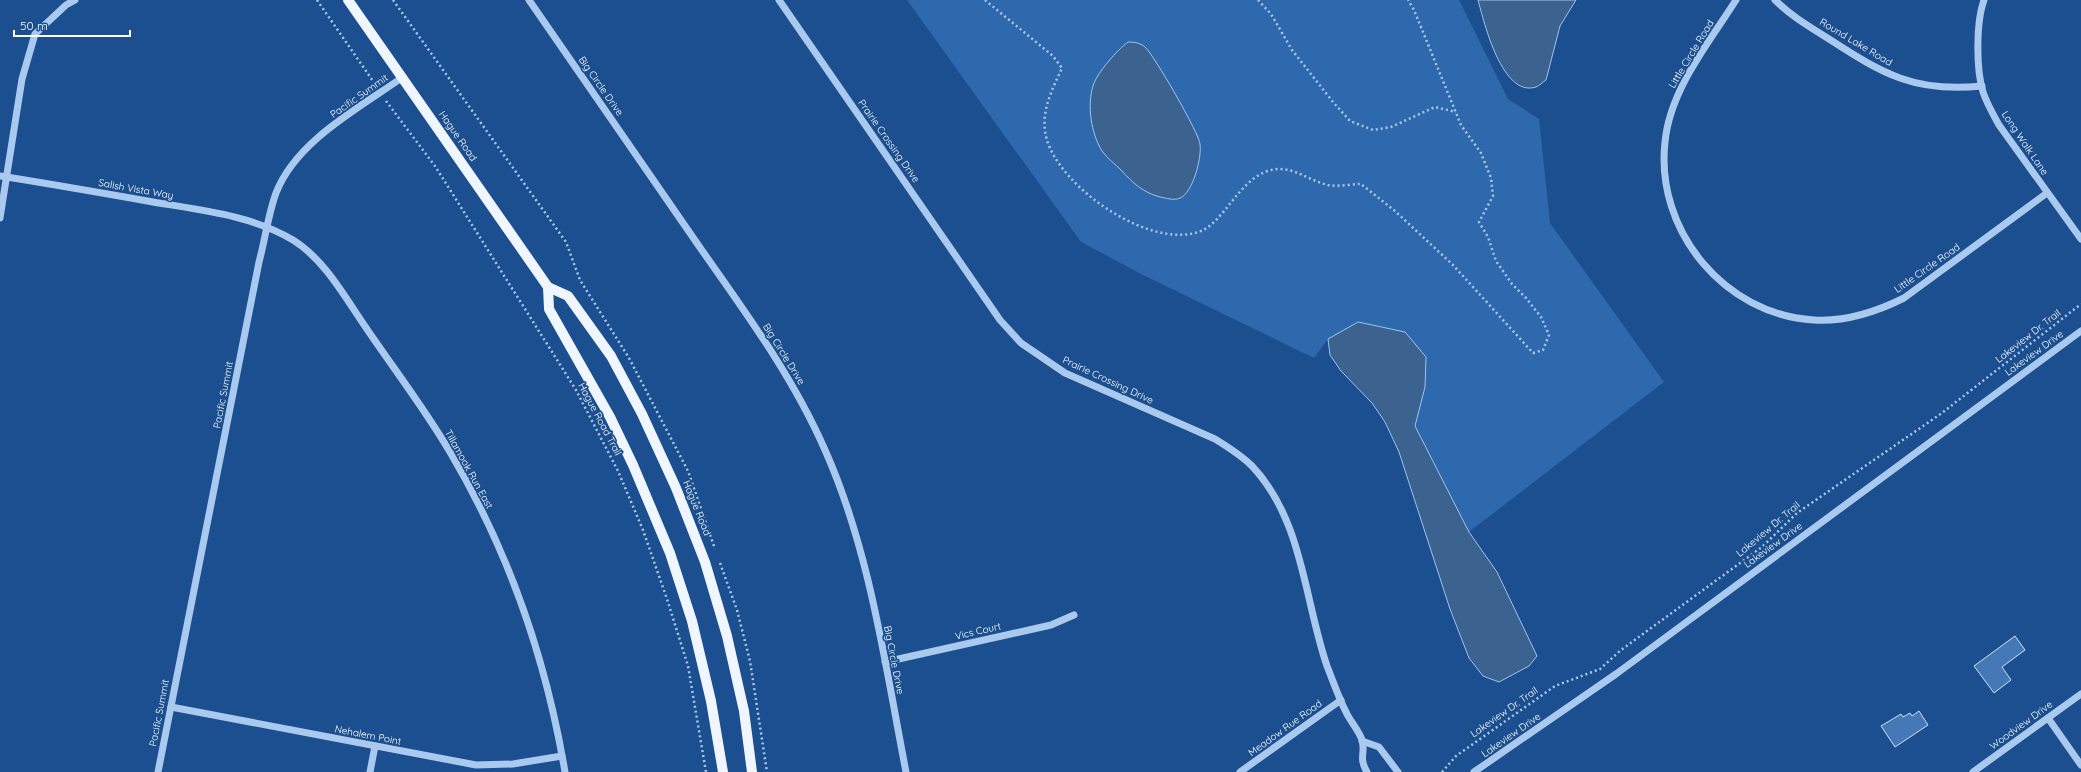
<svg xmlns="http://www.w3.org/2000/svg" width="2081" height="772" font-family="Quicksand,sans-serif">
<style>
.green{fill:#2e69ad}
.water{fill:#3c6290;stroke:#9cc4f0}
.building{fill:#4478b7;stroke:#cfe3fa}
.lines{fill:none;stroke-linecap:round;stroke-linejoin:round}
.path{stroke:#a9c9ee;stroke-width:2.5;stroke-dasharray:2 3;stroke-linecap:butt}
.minor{stroke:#a9c9ee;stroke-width:7}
.major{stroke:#f0f6ff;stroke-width:10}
.labels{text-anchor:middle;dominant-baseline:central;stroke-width:3.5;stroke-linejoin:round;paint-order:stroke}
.street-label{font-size:10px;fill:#fff;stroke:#1b4f8f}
</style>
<rect width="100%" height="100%" fill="#1b4f8f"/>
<polygon class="green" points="907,0 1459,0 1508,99 1539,119 1550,223 1664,382 1469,532 1415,426 1425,387 1328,339 1314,358 1143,275 1081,242"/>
<g class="water">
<path d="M1478 0H1576L1560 26 1546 80C1543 82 1539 86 1536 87 1502 98 1484 22 1478 0Z"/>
<path d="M1128 42C1135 42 1140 43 1145 47 1154 55 1199 133 1200 144 1202 157 1193 193 1180 198 1174 201 1166 198 1160 197 1142 192 1133 183 1121 170 1115 164 1107 158 1102 151 1091 133 1087 106 1093 86 1096 74 1118 49 1128 42Z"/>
<polygon points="1358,322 1405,332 1426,357 1425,387 1415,426 1469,532 1497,572 1537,656 1529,666 1499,682 1483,676 1469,658 1450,609 1399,452 1385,422 1372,403 1341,371 1330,355 1328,339"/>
</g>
<g class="building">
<polygon points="2015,636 2025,650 2002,667 2011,680 1994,693 1974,666"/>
<polygon points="1919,711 1928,725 1895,747 1881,726 1901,714 1903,717 1910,713 1912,716"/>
</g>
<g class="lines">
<g class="path">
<polyline points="317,0 375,84"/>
<polyline points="393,0 566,242 580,280 629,358 688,471 715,549"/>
<path d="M985 0 1053 56 1062 68C1052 90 1039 114 1047 140 1061 188 1151 251 1201 231 1223 222 1238 183 1265 172 1289 162 1306 180 1328 185 1338 187 1351 184 1361 184L1395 211 1453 265 1533 353 1543 350 1549 335 1541 317 1526 298 1512 284 1496 261 1488 237 1479 222 1493 196 1491 178 1481 153 1461 125 1414 10 1408 0"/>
<polyline points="1258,0 1271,14 1292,50 1333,102 1350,121 1373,130 1391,127 1435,107 1456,112"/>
<polyline points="386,101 435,166 576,390 618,471 643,530 667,599 688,666 706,772"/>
<polyline points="720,563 737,610 750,661 767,772"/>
<polyline points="1442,772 1456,756 1555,686 1600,669 1621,650 1762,547 1797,513 1942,413 2081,304"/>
</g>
<g class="minor">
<path d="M529 0C586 83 644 166 701 249 746 313 793 377 825 450 870 551 885 664 906 772"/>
<path d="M779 0 1000 320 1021 343 1065 373 1215 439C1228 447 1241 455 1252 466 1303 520 1304 599 1327 666 1333 681 1339 699 1347 714 1351 722 1359 731 1362 740 1366 753 1358 757 1367 772"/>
<path d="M1736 0C1709 43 1670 89 1665 142 1655 231 1725 315 1814 320 1846 322 1876 312 1904 298L2047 193"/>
<path d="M1775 0C1791 16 1810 27 1829 39 1883 74 1915 93 1982 86"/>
<path d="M1984 0C1976 22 1976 69 1983 92 1987 104 1993 114 1999 125L2081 239"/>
<path d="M0 176C51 184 102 193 153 202 200 210 251 215 293 240 327 261 348 303 371 335 397 373 426 411 450 452 508 550 546 659 565 772"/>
<polyline points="0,218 22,79 35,34 66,5 75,0"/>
<polyline points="885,662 1051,625 1074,615"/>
<polyline points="171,707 476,765 513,764 562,756"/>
<polyline points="2048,718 2081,765"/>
<polyline points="1362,741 1379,747 1398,772"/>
<path d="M158 772 259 262C265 240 268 215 276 193 296 141 359 108 403 77"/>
<polyline points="370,772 375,746"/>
<polyline points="1240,772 1341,700"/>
<polyline points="1474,772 1616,674 2081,331"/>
<polyline points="1973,772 2081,694"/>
</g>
<g class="major">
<polyline points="348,0 548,287 568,296 611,356 642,414 676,488 705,562 727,636 744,711 752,772"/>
<polyline points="548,287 549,309 610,417 633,465 670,553 692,621 711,701 723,772"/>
</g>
</g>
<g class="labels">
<g class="street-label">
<text transform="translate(1856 42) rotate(31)">Round Lake Road</text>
<text transform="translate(1691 54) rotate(-59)">Little Circle Road</text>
<text transform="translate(601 86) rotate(55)">Big Circle Drive</text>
<text transform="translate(359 96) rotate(-35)">Pacific Summit</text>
<text transform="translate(458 136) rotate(55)">Hague Road</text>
<text transform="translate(889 141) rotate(55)">Prairie Crossing Drive</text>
<text transform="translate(2025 143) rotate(56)">Long Walk Lane</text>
<text transform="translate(136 189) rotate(10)">Salish Vista Way</text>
<text transform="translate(1927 268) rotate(-35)">Little Circle Road</text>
<text transform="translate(2028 336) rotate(-38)">Lakeview Dr. Trail</text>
<text transform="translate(2034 353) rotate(-36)">Lakeview Drive</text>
<text transform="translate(784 354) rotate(58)">Big Circle Drive</text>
<text transform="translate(1108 380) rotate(25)">Prairie Crossing Drive</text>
<text transform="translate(223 395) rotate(-79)">Pacific Summit</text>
<text transform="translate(600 419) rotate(62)">Hague Road Trail</text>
<text transform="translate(469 469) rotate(61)">Tillamook Run East</text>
<text transform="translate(697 508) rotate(68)">Hague Road</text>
<text transform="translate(1768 529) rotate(-40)">Lakeview Dr. Trail</text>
<text transform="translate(1773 545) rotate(-36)">Lakeview Drive</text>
<text transform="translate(978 631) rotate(-13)">Vics Court</text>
<text transform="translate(894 660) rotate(79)">Big Circle Drive</text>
<text transform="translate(1504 712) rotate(-35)">Lakeview Dr. Trail</text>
<text transform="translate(159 713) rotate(-79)">Pacific Summit</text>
<text transform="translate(2021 725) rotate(-36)">Woodview Drive</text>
<text transform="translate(1285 728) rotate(-36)">Meadow Rue Road</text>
<text transform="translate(368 735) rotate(11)">Nehalem Point</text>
<text transform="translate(1511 735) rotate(-35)">Lakeview Drive</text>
</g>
</g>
<path d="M14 30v6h116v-6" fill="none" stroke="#ffffff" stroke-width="2"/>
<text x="20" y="30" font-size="12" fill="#ffffff" stroke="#1b4f8f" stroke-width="3" paint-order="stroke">50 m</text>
</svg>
